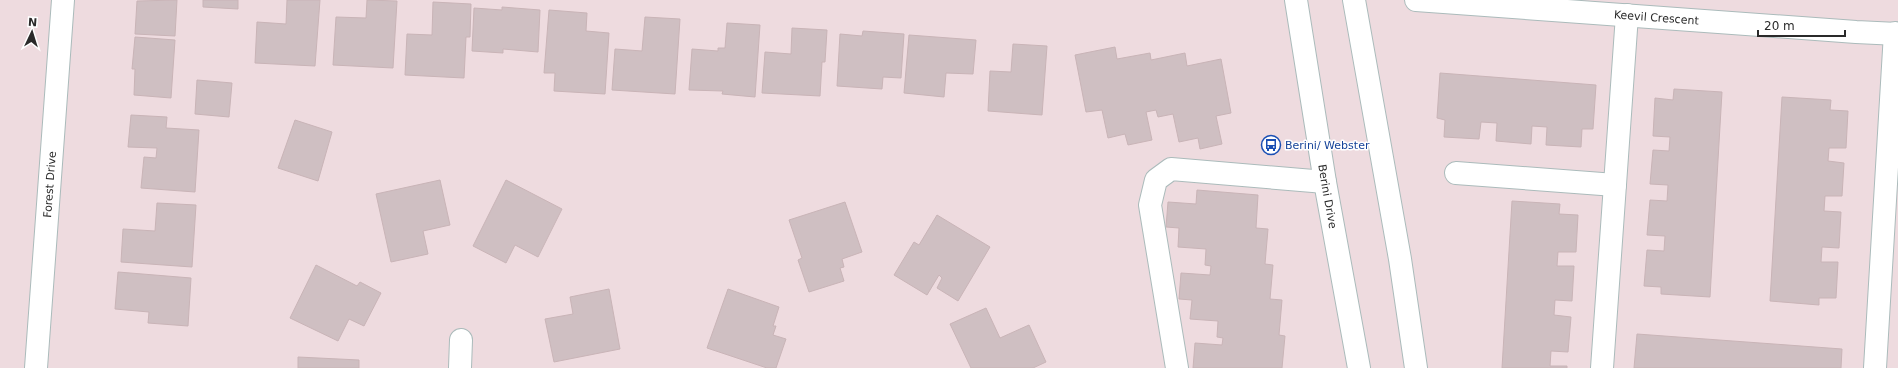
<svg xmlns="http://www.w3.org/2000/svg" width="1898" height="368" font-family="'DejaVu Sans',sans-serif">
  <rect width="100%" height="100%" fill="#eedbdf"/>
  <path fill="#cfbfc2" stroke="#c9b4b7" d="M177,0L175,36L135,34L137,1Z
    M203,0H238V9L203,7Z
    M287,0H320L315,66L255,63L257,22L286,24Z
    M367,0L397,1L393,68L333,65L336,17L366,18Z
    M433,2L471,4L470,37H466L464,78L405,75L407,34L432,35Z
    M502,7L540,10L538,52L503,49V53L472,51L474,8L502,10Z
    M549,10L587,13L586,31L609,33L605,94L554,91L555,73H544Z
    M645,17L680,19L675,94L612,90L615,49L642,51Z
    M727,23L760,25L755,97L722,94L723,91L689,90L692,49L718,51V48H725Z
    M792,28L827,30L825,62H822L820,96L762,93L765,52L791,54Z
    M863,31L904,34L901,78L883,77L882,89L837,86L840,34L862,36Z
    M909,35L976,40L973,74L946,73L944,97L904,93Z
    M135,37L175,40L171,98L134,95L135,69H132Z
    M1013,44L1047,46L1042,115L988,111L990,71L1011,72Z
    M1115,47L1117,59L1150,53L1151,60L1185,53L1187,66L1221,59L1231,113L1216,116L1222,144L1200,149L1198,138L1179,142L1173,114L1158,117L1156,110L1146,112L1152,140L1128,145L1125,134L1108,138L1102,110L1086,112L1075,55Z
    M1440,73L1596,85L1593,129H1582L1581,147L1546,145L1547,127L1532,126L1531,144L1496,141L1497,123L1481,122L1479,139L1444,137L1445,120L1437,118Z
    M197,80L232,83L229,117L195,114Z
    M1674,89L1722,92L1710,297L1661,294V287L1644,286L1647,250L1664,251L1665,236L1647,235L1650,200L1667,201L1668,185L1650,184L1653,150L1669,151L1670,137L1653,136L1655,98L1673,100Z
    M1782,97L1831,100L1830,110L1848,111L1846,148H1829L1828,161L1844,163L1842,196H1825L1824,211L1841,212L1839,248L1822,247L1821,262H1838L1836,298H1819V305L1770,301Z
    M131,115L167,117L166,128L199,130L195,192L141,188L144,157L156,158L157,148L128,147Z
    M295,120L332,132L318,181L278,168Z
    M440,180L450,225L423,231L428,254L391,262L376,194Z
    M506,180L562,209L538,257L515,245L506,263L473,246Z
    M1197,190L1258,195L1256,228L1268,229L1265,264L1273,265L1270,299L1282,300L1279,335L1285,336L1282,368H1193L1195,343L1222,345L1223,338L1217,337L1218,321L1190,319L1192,300L1179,299L1181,273L1210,275L1211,266L1205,265L1206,249L1178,247L1179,228L1166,227L1168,202L1196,204Z
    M1512,201L1560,204L1559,214L1578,215L1576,252H1558L1557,266H1574L1572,301L1555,300L1554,315L1571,317L1568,352L1551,351L1550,366H1567V368H1502Z
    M845,202L862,252L842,259L844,267L840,268L844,281L809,292L798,260L802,258L789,220Z
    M157,203L196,205L192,267L121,262L123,229L155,231Z
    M937,215L990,247L958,301L937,288L942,278L939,275L927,295L894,275L914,242L919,245Z
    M316,265L357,286L360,282L381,293L364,326L349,319L338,341L290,318Z
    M118,272L191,278L188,326L148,323L149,312L115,309Z
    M609,289L620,349L554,362L545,319L573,314L570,297Z
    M728,289L779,307L773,326H776L773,335L786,339L776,368H767L707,348Z
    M986,308L1000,338L1029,325L1046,362L1033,368H971L950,324Z
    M1637,334L1842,349L1841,368H1634Z
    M298,357L359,360V368H298Z"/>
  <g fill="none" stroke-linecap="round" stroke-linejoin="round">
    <defs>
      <g id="minor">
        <path id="s1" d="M1296,0L1325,182L1359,368"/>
        <path d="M1354,0L1400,259L1416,368"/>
        <path id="s2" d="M1416,0L1856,32L1898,34"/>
        <path d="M1456,173L1615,185"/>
        <path id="s3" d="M36,368L63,0"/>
        <path d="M460,368L461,340"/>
        <path d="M1177,368L1150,205L1156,180L1171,169L1325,182"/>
        <path d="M1602,368L1627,15"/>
        <path d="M1875,368L1895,33"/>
      </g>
    </defs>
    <use href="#minor" stroke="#abbbbb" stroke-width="24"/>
    <use href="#minor" stroke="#fff" stroke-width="22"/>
  </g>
  <defs>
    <symbol id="bus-ring" viewBox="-11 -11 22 22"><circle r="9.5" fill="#fff" stroke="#1a4fb4" stroke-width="1.5"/><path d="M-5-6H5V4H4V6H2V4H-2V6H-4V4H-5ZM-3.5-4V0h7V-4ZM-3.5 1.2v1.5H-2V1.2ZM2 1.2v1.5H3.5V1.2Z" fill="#1a4fb4"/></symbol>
  </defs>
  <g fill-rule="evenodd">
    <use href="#bus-ring" x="1260" y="134" width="22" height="22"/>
  </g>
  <g text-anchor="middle" stroke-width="3" stroke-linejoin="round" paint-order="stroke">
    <g font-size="11" fill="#2a2a2a" stroke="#fff">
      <text dy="4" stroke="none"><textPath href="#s2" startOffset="241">Keevil Crescent</textPath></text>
      <text dy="4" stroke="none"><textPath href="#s3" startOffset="184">Forest Drive</textPath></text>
      <text dy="4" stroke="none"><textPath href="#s1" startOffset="199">Berini Drive</textPath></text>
    </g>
    <g font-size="11" fill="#164399" stroke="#fff" text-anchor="start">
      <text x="1285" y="149">Berini/ Webster</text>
    </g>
  </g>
  <g transform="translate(32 32) rotate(4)" stroke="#ffffff" stroke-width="3" paint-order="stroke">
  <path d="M0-3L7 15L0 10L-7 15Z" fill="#2a2a2a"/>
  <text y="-6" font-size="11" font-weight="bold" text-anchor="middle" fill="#2a2a2a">N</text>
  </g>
  <path d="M1758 30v6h87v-6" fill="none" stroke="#2a2a2a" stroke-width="2"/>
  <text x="1764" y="30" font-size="12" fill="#2a2a2a" stroke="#ffffff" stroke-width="3" paint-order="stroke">20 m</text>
</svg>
